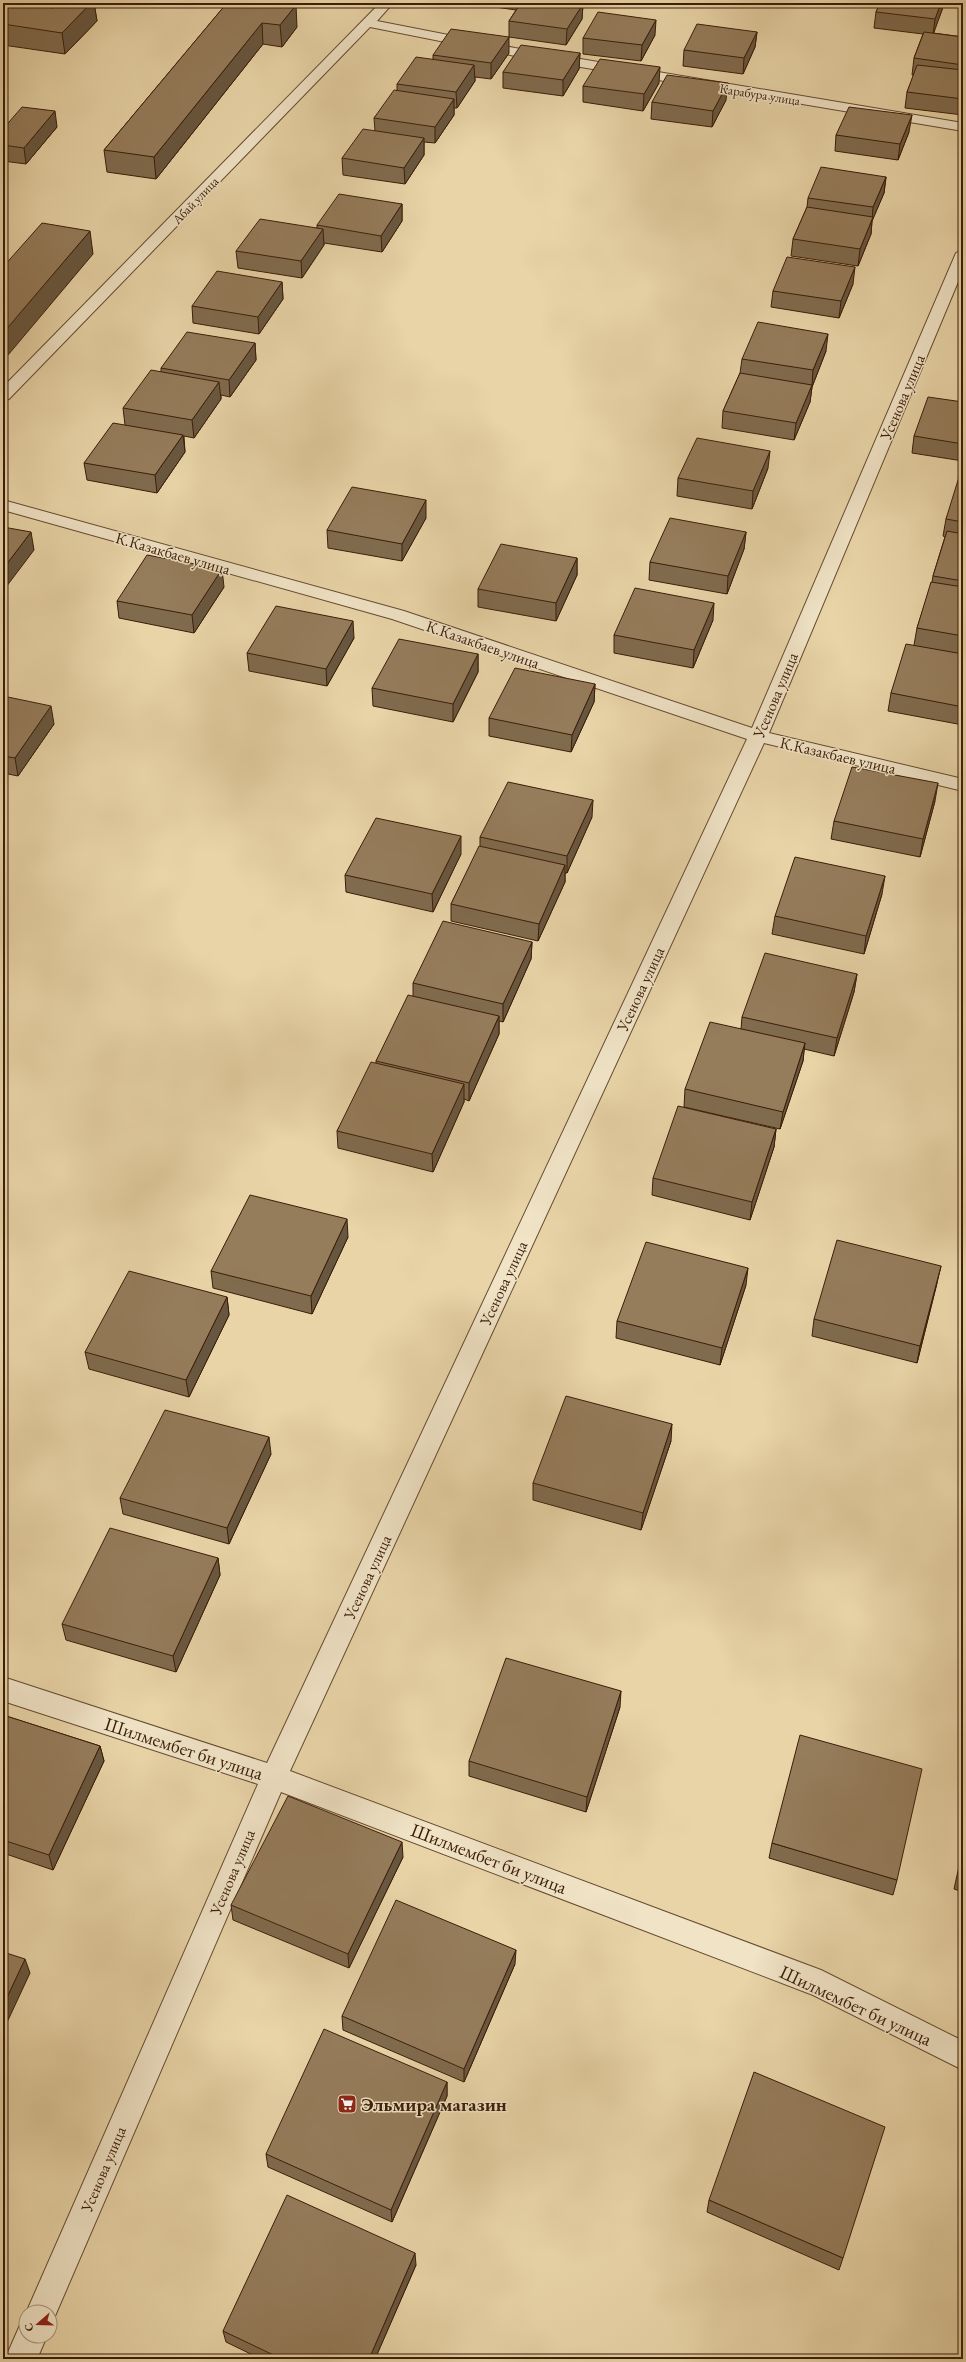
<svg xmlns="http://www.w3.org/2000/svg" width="966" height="2362" font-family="'EB Garamond',serif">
  <rect width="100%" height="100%" fill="#e8d4a7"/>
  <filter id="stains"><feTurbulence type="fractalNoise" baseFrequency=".005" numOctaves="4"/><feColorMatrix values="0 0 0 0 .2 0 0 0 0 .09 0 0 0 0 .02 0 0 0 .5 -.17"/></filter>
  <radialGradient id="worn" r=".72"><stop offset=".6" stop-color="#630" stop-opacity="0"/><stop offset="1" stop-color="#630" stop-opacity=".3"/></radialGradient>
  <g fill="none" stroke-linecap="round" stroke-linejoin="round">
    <defs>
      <path id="minor" d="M18,3H81L65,12L24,7Z
        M380,3H393L377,21L515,48L963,123V131L515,56L370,27L9,399L3,401V387Z
        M963,249V270L769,733L963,779V791L764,743L290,1771L821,1970L963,2041V2070L813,1995L281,1792L52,2323L50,2324V2312L26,2313L258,1784L3,1701V1677L267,1763L747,739L392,619L3,510V500L404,611L752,728L956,253Z
        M26,2323V2336H47L37,2359H5L20,2325Z"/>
    </defs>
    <use href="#minor" stroke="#664b30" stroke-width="2"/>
    <use href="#minor" fill="#f0e3c6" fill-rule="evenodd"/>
  </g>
  <path fill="#806b4e" stroke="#3b1d08" d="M3,3L53,8L57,3H94L97,21L65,54L3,45Z
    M227,3L297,27L282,47L263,44L156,179L107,172L104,150Z
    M474,3H578L583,4L582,19L566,45L509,37V21L516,10L474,4Z
    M880,3H963V8L943,6L942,10L933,33L963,37V115L905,108L907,92L914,75H912L914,58L923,34L874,28L876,12Z
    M757,32L755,47L743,74L683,66L684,50Z
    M655,35L641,61L583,54V38Z
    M509,53L491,79L475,77V81L457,108H454V115L435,143L424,142V155L405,184L343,175L342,158L375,131L374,118L397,90V84L433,59V55Z
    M580,53L579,69L563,96L503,88V72Z
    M659,83L643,111L583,102V86Z
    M726,100L712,127L651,119L652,102Z
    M57,127L26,164L3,161V129Z
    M909,132L898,160L835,151L836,135Z
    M886,177L884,193L872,221L871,234L858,266L791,256L793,239L807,207L808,198Z
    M402,204V221L382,252L324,243V245L302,278L238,268L236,251L317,228V225Z
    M282,282L283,299L259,334L193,323L192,306Z
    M853,284L839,318L771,307L773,291Z
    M255,343L256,360L230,397L221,395V399L194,438L184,436L185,452L157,493L87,480L84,463L125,425L123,408L161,372V368Z
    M826,351L812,387L810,402L794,440L722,428L723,411L740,373L742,359Z
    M963,402V461L912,453L914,436Z
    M768,468L752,509L677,496L678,478Z
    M963,478V725L888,711L891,693L914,645L917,628L932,582L933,576L945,537L943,536L946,519Z
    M426,518L402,561L328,548L327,530Z
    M746,532L744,549L727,594L649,580L650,562Z
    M577,558V575L556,621L478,607V589Z
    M224,587L194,633L119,618L117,601Z
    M713,620L693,668L614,653V635Z
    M354,638L327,686L249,671L247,653Z
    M478,654V672L453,722L373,706L372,688Z
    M595,684L594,702L571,752L489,736V718Z
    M3,696L54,724L18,776L3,773Z
    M935,801L920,857L831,839L834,821Z
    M592,817L567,873H565V882L538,941L451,921V904L480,846V837Z
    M461,854L433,912L346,892L345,875Z
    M882,894L864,954L772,934L775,916Z
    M532,942L531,959L503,1022L499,1021V1034L469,1101L464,1099V1102L433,1172L338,1148L337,1131L376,1063V1061L413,996V983Z
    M857,974L854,992L834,1056L804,1049L803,1061L780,1129L684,1107L685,1089L741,1029L742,1017Z
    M776,1129L774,1147L750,1220L652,1195L653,1178Z
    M348,1237L312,1314L213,1288L211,1271Z
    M937,1283L917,1363L812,1336L814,1319Z
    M746,1285L720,1365L616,1338L617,1321Z
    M227,1297L229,1315L189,1397L89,1369L85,1352Z
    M671,1441L641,1530L533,1500V1483Z
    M271,1454L229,1544L123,1514L120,1498Z
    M218,1558L220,1575L176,1672L66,1640L62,1624Z
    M620,1707L586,1812L469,1776V1761Z
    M3,1715L100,1746L104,1761L53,1870L3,1853Z
    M772,1843L897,1880L893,1895L769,1858Z
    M963,1848V1892L954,1889Z
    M403,1857L349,1968L233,1920L231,1905Z
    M515,1964L464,2082L343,2030L342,2016Z
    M447,2082V2096L392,2222L268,2167L266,2154Z
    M709,2200L843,2258L839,2270L707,2212Z
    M416,2265L375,2359H261L226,2342L223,2331Z"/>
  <path fill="#685740" stroke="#3b1d08" d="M91,3H94L97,21L65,54L62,33Z
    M941,3H943L942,10L933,35L935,19Z
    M583,4L582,19L566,45L567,29Z
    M296,5L297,27L282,47L280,25Z
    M656,20L655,35L641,61L642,45Z
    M262,23L263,44L156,179L154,157Z
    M757,32L755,47L743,74L744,58Z
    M509,37V53L491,79V63Z
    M580,53L579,69L563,96V80Z
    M474,65L475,81L457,108L456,92Z
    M660,67L659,83L643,111L644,94Z
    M728,83L726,100L712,127L713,111Z
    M454,99V115L435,143V127Z
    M55,111L57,127L26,164L24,148Z
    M912,115L909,132L898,160L900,144Z
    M424,138V155L405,184L404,168Z
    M886,177L884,193L872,221L871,234L858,266L860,249L872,220L873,207Z
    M402,204V221L382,252L381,236Z
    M323,229L324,245L302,278L301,261Z
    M90,231L93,254L3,361V333Z
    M855,267L853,284L839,318L841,301Z
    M282,282L283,299L259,334L258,317Z
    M828,334L826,351L812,387L810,402L794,440L796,423L812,385L813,370Z
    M255,343L256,360L230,397L229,380Z
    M219,382L221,399L194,438L192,420Z
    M183,435L185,452L157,493L155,475Z
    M770,451L768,468L752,509L753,491Z
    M426,500V518L402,561V544Z
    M31,532L34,550L3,591V569Z
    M746,532L744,549L727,594L728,576Z
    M577,558V575L556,621V603Z
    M222,569L224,587L194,633L192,615Z
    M714,603L713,620L693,668L694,650Z
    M353,621L354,638L327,686L326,669Z
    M478,654V672L453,722V704Z
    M595,684L594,702L571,752L572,735Z
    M51,706L54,724L18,776L15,758Z
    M938,783L935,801L920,857L923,839Z
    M593,800L592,817L567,873V856Z
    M461,836V854L433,912L432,894Z
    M565,865V882L538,941L539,924Z
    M885,876L882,894L864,954L866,936Z
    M532,942L531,959L503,1022V1004Z
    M857,974L854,992L834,1056L837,1038Z
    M499,1016V1034L469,1101V1083Z
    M805,1043L803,1061L780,1129L783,1112Z
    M464,1084V1102L433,1172L432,1154Z
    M776,1129L774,1147L750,1220L752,1202Z
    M347,1219L348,1237L312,1314L311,1296Z
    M941,1266L937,1283L917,1363L920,1346Z
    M748,1268L746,1285L720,1365L722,1348Z
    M227,1297L229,1315L189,1397L186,1380Z
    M672,1424L671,1441L641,1530L643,1513Z
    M269,1437L271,1454L229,1544L227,1528Z
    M218,1558L220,1575L176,1672L173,1656Z
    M621,1691L620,1707L586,1812L587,1797Z
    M100,1746L104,1761L53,1870L49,1855Z
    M402,1842L403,1857L349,1968L348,1954Z
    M516,1950L515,1964L464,2082V2069Z
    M25,1959L30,1973L3,2031V2006Z
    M447,2082V2096L392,2222L391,2210Z
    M415,2253L416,2265L375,2359H369Z"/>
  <path fill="#957c5b" stroke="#3b1d08" d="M3,3H20L53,8L57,3H91L62,33L3,24Z
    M227,3H278L296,5L280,25L262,23L154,157L104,150Z
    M521,3H578L583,4L567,29L509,21Z
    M880,3H941L935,19L876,12Z
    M598,12L656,20L642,45L583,38Z
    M697,24L757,32L744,58L684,50Z
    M451,29L509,37L491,63L433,55Z
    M924,32L963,37V65L914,58Z
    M521,45L580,53L563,80L503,72Z
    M416,57L474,65L456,92L397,84Z
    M600,59L660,67L644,94L583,86Z
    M917,65L963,70V99L907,92Z
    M667,75L728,83L713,111L652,102Z
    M394,90L454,99L435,127L374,118Z
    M22,107L55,111L24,148L3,145V129Z
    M849,107L912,115L900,144L836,135Z
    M363,129L424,138L404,168L342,158Z
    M821,167L886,177L873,207L808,198Z
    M339,194L402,204L381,236L317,225Z
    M807,207L873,217L860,249L793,239Z
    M260,219L323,229L301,261L236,251Z
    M42,223L90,231L3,333V267Z
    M787,257L855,267L841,301L773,291Z
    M217,271L282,282L258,317L192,306Z
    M758,322L828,334L813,370L742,359Z
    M187,332L255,343L229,380L161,368Z
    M151,370L219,382L192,420L123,408Z
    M740,373L812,385L796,423L723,411Z
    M928,397L963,402V444L914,436Z
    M113,423L183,435L155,475L84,463Z
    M697,438L770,451L753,491L678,478Z
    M959,477L963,478V522L946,519Z
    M352,487L426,500L402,544L327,530Z
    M670,518L746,532L728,576L650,562Z
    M3,527L31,532L3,569Z
    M947,531L963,534V581L933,576Z
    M501,544L577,558L556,603L478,589Z
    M147,555L222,569L192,615L117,601Z
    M931,582L963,587V636L917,628Z
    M635,588L714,603L694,650L614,635Z
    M276,606L353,621L326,669L247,653Z
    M399,639L478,654L453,704L372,688Z
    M906,644L963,654V707L891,693Z
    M515,668L595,684L572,735L489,718Z
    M3,696L51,706L15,758L3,756Z
    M852,767L938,783L923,839L834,821Z
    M508,782L593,800L567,856L480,837Z
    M376,818L461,836L432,894L345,875Z
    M479,846L565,865L539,924L451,904Z
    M795,857L885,876L866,936L775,916Z
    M443,921L532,942L503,1004L413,983Z
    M765,953L857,974L837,1038L742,1017Z
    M408,995L499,1016L469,1083L376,1061Z
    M710,1022L805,1043L783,1112L685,1089Z
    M371,1062L464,1084L432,1154L337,1131Z
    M678,1106L776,1129L752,1202L653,1178Z
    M250,1195L347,1219L311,1296L211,1271Z
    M837,1240L941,1266L920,1346L814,1319Z
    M646,1242L748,1268L722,1348L617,1321Z
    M129,1271L227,1297L186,1380L85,1352Z
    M566,1396L672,1424L643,1513L533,1483Z
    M165,1410L269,1437L227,1528L120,1498Z
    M110,1528L218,1558L173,1656L62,1624Z
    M506,1658L621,1691L587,1797L469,1761Z
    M3,1715L100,1746L49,1855L3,1840Z
    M800,1735L922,1769L897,1880L772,1843Z
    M288,1796L402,1842L348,1954L231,1905Z
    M963,1857V1876L959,1875Z
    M396,1900L516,1950L464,2069L342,2016Z
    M3,1952L25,1959L3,2006Z
    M324,2029L447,2082L391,2210L266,2154Z
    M754,2072L885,2127L843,2258L709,2200Z
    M287,2195L415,2253L369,2359H282L223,2331Z"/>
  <defs>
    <symbol id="supermarket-square" viewBox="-11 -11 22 22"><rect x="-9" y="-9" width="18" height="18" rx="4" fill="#8f2418" stroke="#f0e3c6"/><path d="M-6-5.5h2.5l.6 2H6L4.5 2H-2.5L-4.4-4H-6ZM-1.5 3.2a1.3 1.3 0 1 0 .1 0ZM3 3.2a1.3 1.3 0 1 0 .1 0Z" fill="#fff"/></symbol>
  </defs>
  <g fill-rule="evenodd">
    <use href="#supermarket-square" x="336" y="2093" width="22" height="22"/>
  </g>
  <g text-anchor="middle" stroke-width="3" stroke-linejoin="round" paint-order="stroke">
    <g font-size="13" fill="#3b1d08" stroke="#f0e3c6">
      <text transform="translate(760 94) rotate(9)" y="5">Карабура улица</text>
      <text transform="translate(195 200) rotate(-46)" y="5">Абай улица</text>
    </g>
    <g font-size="16" fill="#3b1d08" stroke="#f0e3c6">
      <text transform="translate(902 397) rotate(-67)" y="6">Усенова улица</text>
      <text transform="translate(173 553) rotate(16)" y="6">К.Казакбаев улица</text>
      <text transform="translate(483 644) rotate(19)" y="6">К.Казакбаев улица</text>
      <text transform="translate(775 695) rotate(-67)" y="6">Усенова улица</text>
      <text transform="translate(838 755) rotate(13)" y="6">К.Казакбаев улица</text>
      <text transform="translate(640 989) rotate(-65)" y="6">Усенова улица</text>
      <text transform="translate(503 1283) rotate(-65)" y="6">Усенова улица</text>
      <text transform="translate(367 1577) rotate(-65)" y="6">Усенова улица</text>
      <text transform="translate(232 1872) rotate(-67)" y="6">Усенова улица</text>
      <text transform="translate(103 2169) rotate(-67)" y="6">Усенова улица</text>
    </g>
    <g font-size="19" fill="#3b1d08" stroke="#f0e3c6">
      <text transform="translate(184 1748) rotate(18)" y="7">Шилмембет би улица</text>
      <text transform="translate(489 1858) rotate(21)" y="7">Шилмембет би улица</text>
      <text transform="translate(856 2005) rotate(25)" y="7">Шилмембет би улица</text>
    </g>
    <g font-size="19" font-weight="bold" fill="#3b1d08" stroke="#f0e3c6" text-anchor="start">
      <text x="361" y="2111">Эльмира магазин</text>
    </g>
  </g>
  <rect width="966" height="2362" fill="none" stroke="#e8d4a7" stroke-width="16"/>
  <rect x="4" y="4" width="958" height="2354" fill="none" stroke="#3b1d08" stroke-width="2"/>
  <rect x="8" y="8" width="950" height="2346" fill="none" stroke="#3b1d08"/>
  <g transform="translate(38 2324) rotate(250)"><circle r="19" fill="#f0e3c6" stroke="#a8947a"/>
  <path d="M0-3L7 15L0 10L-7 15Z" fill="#8f2418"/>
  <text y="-6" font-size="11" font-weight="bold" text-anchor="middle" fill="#3b1d08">С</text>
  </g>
  <rect width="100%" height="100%" filter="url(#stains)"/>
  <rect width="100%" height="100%" fill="url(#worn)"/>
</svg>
